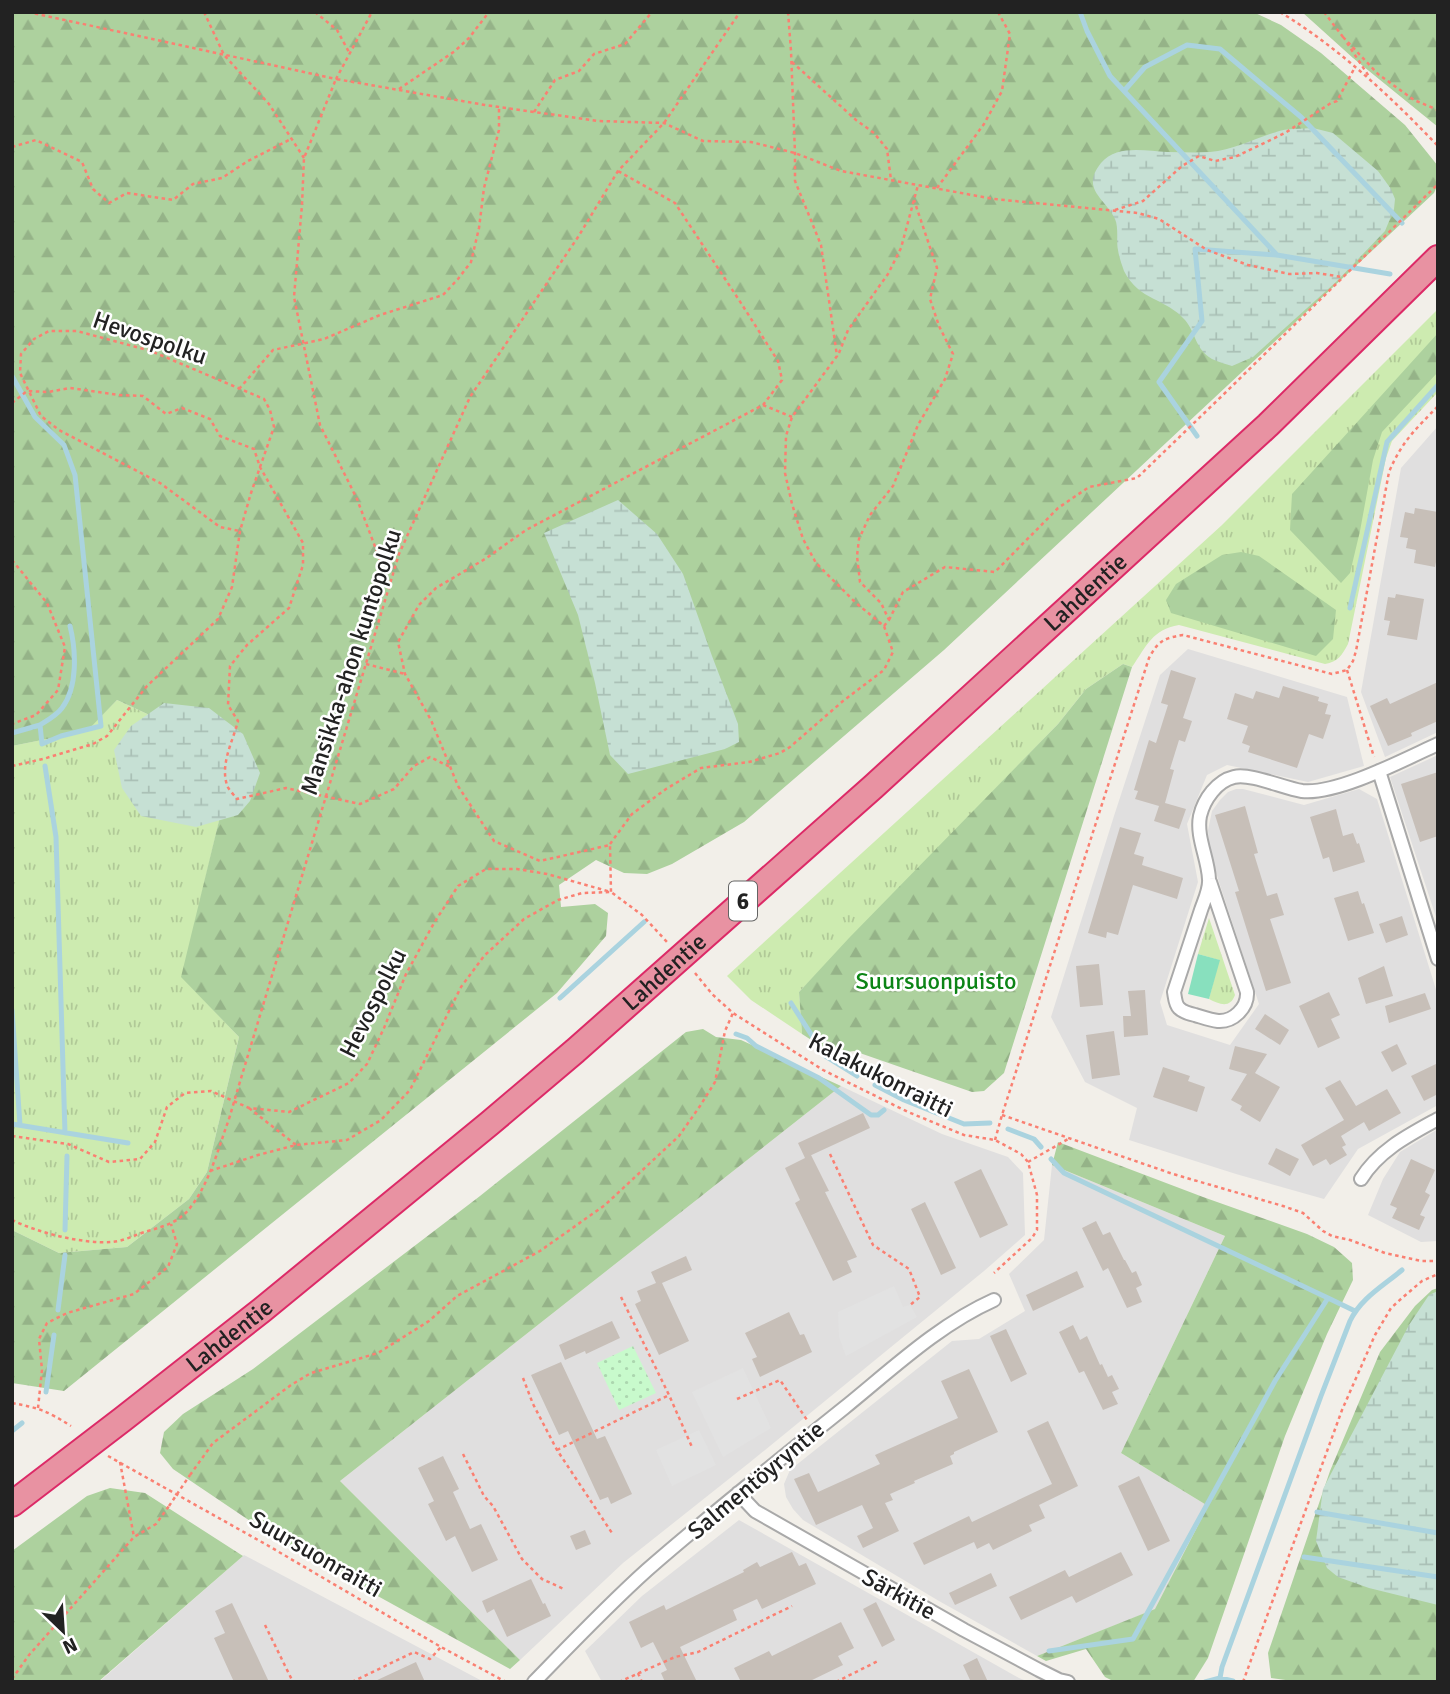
<svg xmlns="http://www.w3.org/2000/svg" width="1450" height="1694" font-family="Signika,sans-serif">
  <defs>
    <pattern id="grass-tufts" width="24" height="20" patternUnits="userSpaceOnUse" patternTransform="scale(1.75)"><rect width="24" height="20" fill="#cdebb0"/><path d="M3 7l-1-3M5 7V3M7 7l1-3M15 17l-1-3M17 17v-4M19 17l1-3" fill="none" stroke="#b0c997"/></pattern>
    <pattern id="forest-firs" width="22" height="20" patternUnits="userSpaceOnUse" patternTransform="scale(1.75)"><rect width="22" height="20" fill="#add19e"/><path d="M5 1l3.5 6h-7zM16 11l3.5 6h-7z" fill="#95b388"/></pattern>
    <pattern id="wetland-marsh" width="20" height="14" patternUnits="userSpaceOnUse" patternTransform="scale(1.75)"><rect width="20" height="14" fill="#c6e0d4"/><path d="M1 5h8M5 5V1M11 12h8M15 12V8" fill="none" stroke="#aac0b6"/></pattern>
    <pattern id="park-dots" width="8" height="8" patternUnits="userSpaceOnUse" patternTransform="scale(1.75)"><rect width="8" height="8" fill="#c8facc"/><path d="M2 2h.1M6 6h.1" fill="none" stroke="#acd6af" stroke-width="1.8" stroke-linecap="round"/></pattern>
  </defs>
  <rect width="100%" height="100%" fill="#f2efe9"/>
  <path fill="#e0dfdf" d="M1438,426V732L1385,757L1361,692L1401,468Z
    M1188,649L1347,697L1364,766L1308,782L1227,765L1207,775L1187,824L1198,882L1160,1002L1167,1025L1230,1045L1259,1004L1218,879L1209,846L1208,830L1212,811L1220,800L1228,792L1236,789H1243L1304,805L1359,789L1377,799L1438,996V1105L1358,1149L1324,1199L1236,1174L1129,1140L1137,1108L1085,1082L1051,1017L1114,816L1160,675Z
    M1438,755V923L1390,777Z
    M841,1086L942,1134L1008,1157L1023,1173L1025,1235L984,1271L749,1463L623,1563L520,1660L340,1481Z
    M1438,1129V1241L1421,1242L1368,1215L1383,1179L1400,1152Z
    M1052,1165L1225,1236L1121,1453L1208,1506L1156,1609L1037,1656L939,1601L803,1520L793,1509L786,1497L784,1484L790,1470L952,1341L979,1339L1025,1311L1009,1274L1044,1240Z
    M739,1520L1019,1678L1029,1682H602L585,1651L642,1596Z
    M244,1555L484,1682H99Z"/>
  <path fill="url(#grass-tufts)" d="M1438,309V392L1392,441L1386,458L1348,644C1342,655 1338,662 1325,664L1179,625C1152,630 1147,645 1132,667L1123,664L1086,689L1058,724L799,992L802,1034L751,1000L727,976L1222,525Z
    M117,700L210,743L225,796L182,977L239,1037L207,1172L189,1199L127,1247L59,1253L12,1230V746L86,731Z
    M1209,918L1235,995C1230,1009 1219,1004 1209,999L1219,960L1198,954Z"/>
  <path fill="url(#forest-firs)" d="M12,12H1253L1281,25L1321,53L1405,125L1438,166V184L1434,193L944,650L744,822L672,864L647,874L624,873L596,860L559,885L561,907L595,904L608,913L606,936L557,993L64,1391L12,1383V1230L59,1253L127,1247L189,1199L207,1172L239,1037L181,977L225,796L210,743L117,700L87,731L12,746Z
    M1302,12H1438V127L1353,58Z
    M1438,333V372L1382,432L1373,460L1360,531L1350,573L1341,583L1290,530L1292,494Z
    M1241,552L1259,556L1336,610L1333,639L1316,656L1171,613L1166,600L1176,584L1222,555Z
    M1123,664L1132,667L1004,1073L984,1091L972,1092L854,1051L833,1054L802,1034L799,992L849,938L1058,724L1086,689Z
    M703,1029L716,1037L741,1040L841,1086L340,1481L520,1660L510,1669L287,1546L173,1469L160,1453L164,1432L183,1414L253,1369L480,1196L686,1032Z
    M1058,1142L1203,1197L1307,1234L1334,1247L1352,1263L1353,1280L1327,1334L1285,1436L1208,1658L1193,1682H1115L1105,1677L1086,1649L1046,1661L1037,1656L1155,1609L1208,1506L1121,1453L1225,1236L1052,1165Z
    M1438,1288V1682H1300L1271,1678L1268,1653L1330,1471L1380,1352L1415,1306L1432,1290Z
    M110,1488L145,1493L243,1556L98,1682H12V1551L87,1496Z"/>
  <path fill="url(#wetland-marsh)" d="M1313,128L1333,133L1378,171L1391,189L1395,199L1394,209L1385,231L1337,281L1253,357L1232,366C1226,364 1218,362 1212,359C1195,349 1196,333 1185,320C1166,298 1139,301 1124,271C1122,265 1119,257 1118,250C1116,241 1119,228 1115,219C1105,198 1080,189 1101,163C1117,144 1146,151 1167,152C1181,152 1196,153 1210,152C1233,150 1254,139 1276,132C1287,128 1301,129 1313,128Z
    M618,500L657,534L683,574L712,656L738,724L739,742L725,749L628,774L610,755L595,683L578,615L544,533Z
    M164,703L209,708L243,734L260,773L250,801L238,815L196,827L141,816L122,788L114,750L131,726Z
    M1438,1291V1605L1369,1588L1338,1577L1327,1568L1316,1541L1323,1489L1409,1325L1429,1295Z"/>
  <path fill="url(#park-dots)" d="M633,1346L656,1393L619,1410L597,1363Z"/>
  <path fill="#88e0be" d="M1198,954L1220,960L1209,999L1188,994Z"/>
  <path fill="#e2e2e2" d="M894,1286L903,1307L910,1305L917,1317L846,1356L839,1337L838,1312Z
    M743,1368L771,1428L723,1457L692,1392Z
    M699,1430L716,1465L672,1486L656,1450Z"/>
  <g fill="none" stroke-linecap="round" stroke-linejoin="round">
    <path stroke="#aad3df" stroke-width="5" d="M1080,12L1087,31L1110,76L1277,255
      M1124,91L1145,67L1187,45L1220,49L1301,117L1402,223
      M12,376L35,417L64,445L75,475L101,726L61,736L42,744L40,725C48,720 57,715 62,708C78,687 76,650 70,626
      M1197,436L1159,382L1202,321L1195,249L1277,255L1390,274
      M1350,608L1387,442L1438,385
      M12,733L40,725
      M45,766L56,837L65,1133
      M560,998L644,922
      M791,1003L825,1056L857,1076
      M12,1010L20,1125
      M736,1034L747,1038L756,1046L819,1078L871,1115H878L884,1110
      M875,1085L904,1100L964,1124L990,1123
      M12,1124L128,1143
      M1008,1129L1034,1139L1041,1147
      M1051,1159L1064,1173L1328,1298
      M65,1230L67,1156
      M58,1310L65,1255
      M46,1392L54,1335
      M12,1431L22,1423
      M1317,1512L1438,1533
      M1304,1557L1438,1577
      M1049,1651L1133,1639L1275,1381L1328,1298L1355,1311
      M1220,1678L1222,1667L1321,1396L1350,1321C1361,1298 1383,1286 1402,1270
      M1205,1682L1220,1678L1233,1681"/>
  </g>
  <path fill="#c7bfb8" d="M1415,508L1438,512V552L1435,567L1414,563L1416,550L1406,548L1408,538L1400,537L1405,512L1414,514Z
    M1396,594L1424,599L1417,640L1387,635L1390,621L1384,620L1388,597L1395,598Z
    M1171,670L1196,678L1183,718L1192,721L1185,742L1179,740L1170,769L1174,770L1165,803L1186,809L1179,829L1154,821L1159,806L1135,799L1138,791L1134,790L1149,740L1156,743L1168,705L1161,703Z
    M1438,682V721L1411,733L1412,736L1388,746L1370,706L1387,698L1390,704Z
    M1283,686L1319,697L1318,701L1328,704L1325,714L1331,715L1323,739L1309,734L1297,768L1248,752L1250,746L1242,743L1248,726L1227,719L1235,693L1253,699L1256,691L1279,698Z
    M1438,772V836L1420,842L1401,784Z
    M1245,806L1258,853L1254,854L1267,896L1277,893L1284,915L1270,919L1291,983L1266,991L1235,892L1239,891L1215,815Z
    M1336,809L1343,836L1353,833L1357,844L1359,843L1365,862L1333,872L1329,857L1323,859L1310,817Z
    M1120,827L1141,833L1134,854L1144,857L1142,865L1183,878L1177,899L1133,885L1118,935L1107,932L1106,938L1088,933Z
    M1358,891L1362,904L1364,903L1374,933L1348,941L1334,898Z
    M1402,916L1408,935L1386,943L1379,924Z
    M1099,964L1103,1005L1080,1007L1076,966Z
    M1384,966L1393,996L1366,1004L1358,978Z
    M1145,990L1148,1035L1124,1037L1123,1016H1131L1128,991Z
    M1329,992L1340,1015L1331,1019L1340,1038L1318,1048L1299,1006Z
    M1425,993L1431,1009L1389,1023L1385,1006Z
    M1265,1014L1289,1030L1280,1045L1255,1029Z
    M1114,1031L1120,1075L1092,1079L1086,1035Z
    M1397,1044L1407,1064L1392,1072L1381,1052Z
    M1235,1046L1267,1054L1255,1073L1280,1087L1260,1122L1240,1110L1242,1106L1231,1100L1247,1074L1229,1069Z
    M1438,1063V1094L1424,1101L1411,1076Z
    M1163,1067L1190,1076L1188,1081L1205,1087L1197,1112L1153,1097Z
    M1340,1080L1356,1106L1387,1089L1401,1113L1369,1131L1364,1122L1341,1136L1346,1145L1342,1147L1347,1155L1330,1165L1326,1159L1313,1166L1301,1145L1344,1120L1325,1088Z
    M863,1113L870,1128L805,1158L798,1143Z
    M1276,1148L1299,1159L1290,1176L1268,1164Z
    M811,1155L829,1191L825,1192L857,1257L847,1261L852,1272L833,1281L795,1203L800,1200L785,1168Z
    M1411,1159L1435,1170L1425,1192L1430,1195L1420,1215L1425,1217L1419,1230L1392,1218L1397,1208L1390,1205Z
    M981,1169L1008,1225L980,1238L954,1182Z
    M925,1202L956,1268L941,1275L911,1209Z
    M1096,1221L1103,1235L1110,1232L1124,1260H1125L1132,1273L1136,1271L1142,1285L1136,1288L1142,1302L1127,1308L1108,1268L1103,1271L1082,1228Z
    M686,1256L692,1270L662,1283L689,1341L659,1355L635,1304L641,1301L637,1291L656,1283L651,1272Z
    M1077,1271L1084,1287L1033,1311L1026,1295Z
    M789,1312L800,1335L804,1334L812,1352L760,1377L752,1359L757,1357L745,1333Z
    M612,1321L620,1338L586,1354L585,1351L565,1360L559,1345Z
    M1073,1325L1080,1340L1087,1336L1100,1365L1102,1364L1108,1377L1112,1375L1119,1389L1112,1392L1118,1404L1103,1410L1084,1371L1079,1373L1059,1332Z
    M1006,1329L1027,1374L1011,1382L990,1336Z
    M561,1362L597,1439L605,1436L632,1494L611,1504L608,1497L600,1500L568,1431L559,1435L531,1375Z
    M969,1369L998,1432L954,1452V1454L950,1456L953,1464L914,1481L915,1483L890,1494L893,1500L885,1503L899,1531L863,1548L857,1536L873,1528L862,1505L816,1525L794,1479L809,1473L818,1492L880,1464L875,1455L958,1418L941,1381Z
    M1048,1421L1078,1486L1039,1505L1045,1518L1029,1525L1032,1531L993,1550L989,1543L977,1549L974,1542L924,1565L913,1543L969,1516L972,1522L1052,1484L1027,1431Z
    M443,1456L459,1489L453,1492L470,1529L481,1524L498,1560L472,1572L455,1536L446,1541L428,1504L434,1501L418,1468Z
    M1139,1476L1170,1541L1148,1551L1118,1486Z
    M585,1530L591,1544L576,1550L570,1536Z
    M792,1552L799,1566L806,1563L816,1584L762,1609L757,1599L733,1610L737,1620L680,1647L697,1682H665L661,1673L667,1670L653,1642L641,1648L629,1622L664,1605L666,1610L744,1572L743,1570L757,1562L760,1567Z
    M1121,1552L1133,1575L1076,1603L1072,1596L1021,1620L1009,1597L1065,1570L1069,1577Z
    M991,1573L997,1586L955,1605L949,1593Z
    M531,1579L543,1604L545,1603L551,1616L507,1637L494,1609L487,1613L482,1601Z
    M876,1602L895,1640L882,1647L863,1609Z
    M232,1603L257,1656L269,1682H234L214,1638L225,1633L215,1611Z
    M841,1622L854,1648L838,1656L843,1665L808,1682H741L734,1668L769,1651L772,1656Z
    M977,1658L988,1682H971L963,1665Z
    M416,1662L425,1682H373Z"/>
  <g fill="none" stroke-linecap="round" stroke-linejoin="round">
    <defs>
      <path id="street" d="M1379,771L1438,959
        M1210,882L1247,992C1248,1008 1233,1022 1218,1021C1210,1020 1202,1017 1195,1015C1190,1014 1183,1012 1179,1008C1175,1004 1175,997 1174,992C1183,964 1192,937 1201,910C1204,901 1210,889 1209,879C1208,858 1196,837 1200,816C1204,799 1217,781 1234,777C1251,773 1283,788 1302,791C1337,795 1405,759 1438,744
        M1361,1179C1379,1150 1409,1135 1438,1119
        M738,1493L755,1511L964,1630L1039,1670L1059,1680L1068,1682
        M534,1682C571,1644 608,1605 647,1570C711,1514 778,1461 844,1408C891,1370 938,1325 994,1300"/>
      <g id="highway">
        <path id="s1" d="M12,1504L123,1419L262,1310L490,1123L575,1051L873,787L1268,425L1438,258"/>
      </g>
    </defs>
    <use href="#street" stroke="#a9a9a9" stroke-width="16"/>
    <use href="#highway" stroke="#dc2a67" stroke-width="28"/>
    <path stroke="#fa8072" stroke-width="2.5" stroke-dasharray="3.5 3.5" stroke-linecap="butt" d="M28,12L336,79L372,12
      M204,12L224,55L269,104L304,158
      M315,12L337,30L350,54
      M1280,12C1339,48 1390,96 1438,146
      M1324,12L1343,37
      M1343,37L1378,74L1414,100L1438,110
      M1347,43L1370,78
      M792,62L856,120L874,133L887,149L891,180
      M399,89L455,51L469,38L489,12
      M534,112L555,80L579,71L594,54L625,44L652,12
      M12,147L36,140L82,162L93,189L109,203L127,193L173,200L193,184L222,178L248,161L291,139
      M937,188L984,124L1002,91L1010,34L998,12
      M1115,210L1143,201L1182,166L1199,156L1215,161L1235,157L1285,133L1331,103L1337,101L1355,67
      M839,353L848,330L888,274L901,248L918,185
      M239,389L273,350L324,339L380,315L443,295L458,279L471,262L479,228L484,188L499,130V108
      M12,403L27,391L48,392L70,388L119,395L143,396L166,414L182,408L210,419L220,436L254,449L260,467L303,543V565L289,608L247,645L230,666L228,705L238,721C233,741 220,764 227,785C228,789 234,795 237,799L286,788L360,804L394,789L414,766L430,757L450,767
      M763,405L792,417
      M12,560L47,603L65,647L58,690L36,715L12,724
      M390,586L357,499L320,425L294,297L302,205L304,158L336,79L485,105L598,121L664,123L703,141L751,142L795,153L841,171L994,199L1138,213L1159,219L1207,250L1248,265L1289,274L1317,273L1342,277
      M889,620L903,592L945,567L995,572L1058,508L1089,487L1137,478L1225,393L1438,184
      M884,626L889,620L881,603L860,582L857,556L859,539L870,515L893,486L918,425L945,379L953,354L939,326L930,299L937,268L914,200
      M366,664L405,674
      M1347,670L1374,757
      M12,766L43,759L93,744L107,736L147,686L218,619L232,587L240,531L251,493L274,427L270,410L264,399L151,351L77,331H49L34,339L21,354L20,373L41,416L59,430L160,483L220,527L240,531
      M610,844L632,814L666,789L701,768L749,762L780,753L790,747L843,701L884,670L893,652L884,626L856,603L816,563L803,539L792,504L785,473L786,436L792,417L837,356L821,245L795,181V153L791,51L788,12
      M695,973L712,994L733,1013L823,1070L908,1112L964,1135L995,1140L1021,1154L1028,1162L1037,1195V1230L1032,1238L994,1273
      M239,1085L399,554L470,397L578,237L618,171L664,123L740,12
      M249,1108L296,1145
      M1002,1115L1173,1174L1283,1206L1303,1213L1323,1231L1332,1236L1350,1240L1385,1253L1421,1261H1438
      M12,1136L68,1144L109,1162L140,1159L155,1142L167,1107L185,1093L211,1091L249,1108L289,1112L349,1083L367,1064L384,1028L406,974L434,923L458,886L486,869H517L547,874L611,892L610,845L540,861L494,841L458,786L431,720L405,674L398,642L419,605L436,588L485,559L526,530L763,405L782,380L778,361L739,300L675,203L618,171
      M995,1140L1002,1115L1149,658C1158,641 1164,638 1183,635L1332,674L1347,670L1353,661L1356,651L1389,472C1402,441 1416,429 1438,406
      M830,1154L873,1245L909,1269L920,1297L910,1305
      M1028,1162L1068,1139
      M210,1171L258,1155L296,1145L347,1140L381,1120L410,1090L461,987L484,956L524,919L558,900L582,893L611,892L642,915L667,942
      M12,1220C39,1233 82,1244 112,1242C124,1241 137,1234 148,1231C165,1226 179,1222 190,1208C210,1182 218,1149 229,1119
      M621,1297L669,1395L692,1447
      M523,1378L533,1404L557,1450L612,1533
      M737,1399L780,1380L807,1420
      M12,1403C40,1408 47,1411 71,1426
      M38,1408L42,1370L39,1339L47,1323L67,1313L134,1294L168,1267L177,1244L171,1224
      M557,1450L669,1395
      M463,1454L484,1496L493,1506L522,1559L542,1579L564,1589
      M108,1456L267,1545L441,1647L506,1682
      M120,1462L134,1537
      M190,1475L213,1443L291,1385L311,1373L378,1353L429,1321L457,1296L540,1251L605,1205L679,1136L700,1106L715,1082L725,1031L733,1013
      M265,1625L293,1682
      M638,1673L642,1682
      M12,1679L29,1655L134,1537L156,1524L169,1506
      M352,1682L414,1652L430,1659L441,1647
      M619,1682L675,1657L698,1652L792,1606
      M836,1682L878,1661
      M1243,1682L1342,1410L1375,1335L1391,1308L1402,1298L1422,1281L1438,1274"/>
    <use href="#street" stroke="#fff" stroke-width="12"/>
    <use href="#highway" stroke="#e892a2" stroke-width="24"/>
    <path stroke="#fa8072" stroke-width="2.5" stroke-dasharray="3.5 3.5" stroke-linecap="butt" d="M229,1119L239,1085
      M169,1506L190,1475"/>
  </g>
  <g text-anchor="middle" stroke-width="5" stroke-linejoin="round" paint-order="stroke">
    <rect fill="#fff" stroke="#646464" stroke-width="2" x="729" y="881.5" width="28" height="39" rx="5"/>
    <g font-size="23" font-weight="bold" fill="#222">
      <text x="743" y="909">6</text>
    </g>
    <g font-size="24" fill="#222" stroke="#fff">
      <text transform="translate(150 338) rotate(19)" y="8">Hevospolku</text>
      <text dy="8" stroke="none"><textPath href="#s1" startOffset="1409">Lahdentie</textPath></text>
      <text transform="translate(351 662) rotate(-72)" y="8">Mansikka-ahon kuntopolku</text>
      <text dy="8" stroke="none"><textPath href="#s1" startOffset="842">Lahdentie</textPath></text>
      <text transform="translate(373 1003) rotate(-63)" y="8">Hevospolku</text>
      <text transform="translate(881 1075) rotate(27)" y="8">Kalakukonraitti</text>
      <text dy="8" stroke="none"><textPath href="#s1" startOffset="275">Lahdentie</textPath></text>
      <text transform="translate(756 1480) rotate(-40)" y="8">Salmentöyryntie</text>
      <text transform="translate(316 1554) rotate(30)" y="8">Suursuonraitti</text>
      <text transform="translate(899 1594) rotate(29)" y="8">Särkitie</text>
    </g>
    <g font-size="24" fill="#0c8416" stroke="#fff">
      <text x="936" y="989">Suursuonpuisto</text>
    </g>
  </g>
  <rect width="1450" height="1694" fill="none" stroke="#222222" stroke-width="28"/>
  <g transform="translate(63 1631) rotate(155)" stroke="#ffffff" stroke-width="5" paint-order="stroke">
  <path d="M0-5L12 26L0 18L-12 26Z" fill="#222222"/>
  <text y="-10" font-size="19" font-weight="bold" text-anchor="middle" fill="#222222">N</text>
  </g>
</svg>
